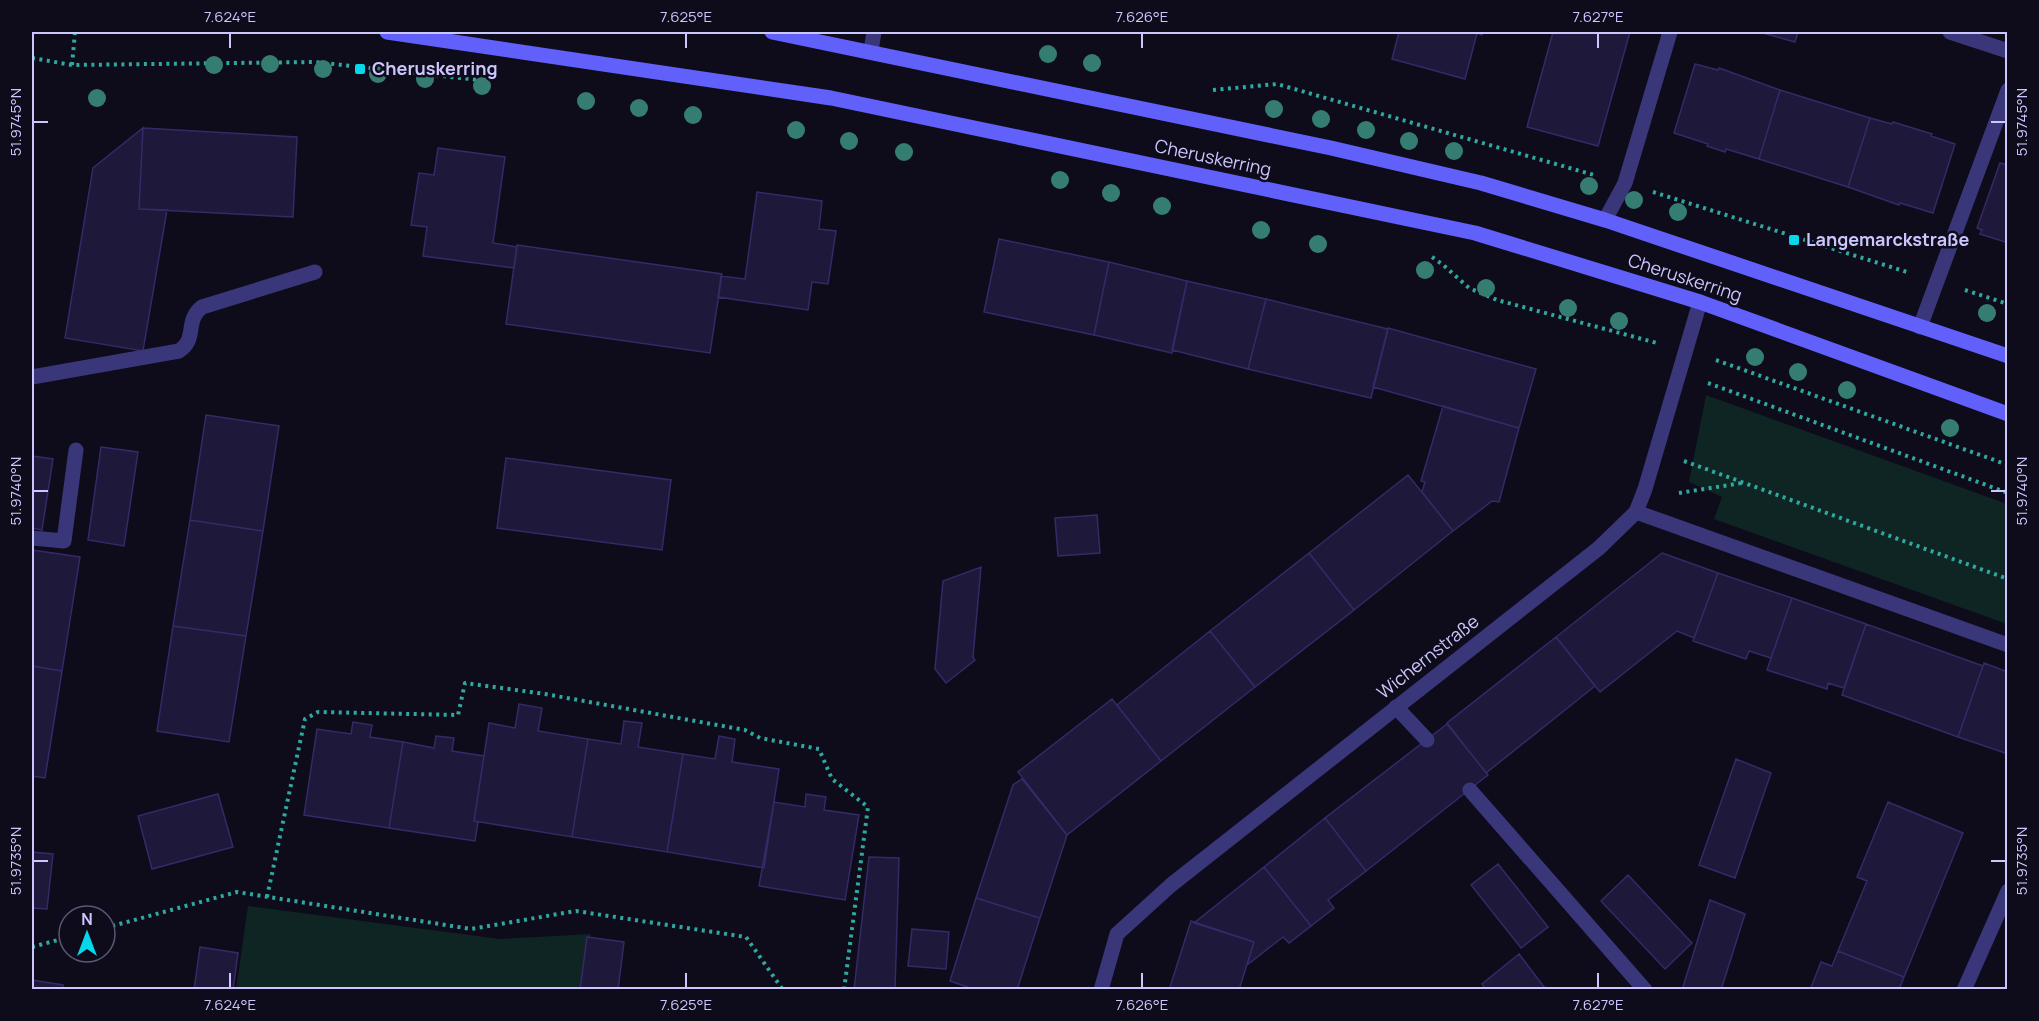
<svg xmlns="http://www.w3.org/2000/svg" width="2039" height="1021" font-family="Manrope,sans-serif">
  <rect width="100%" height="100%" fill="#0e0b1b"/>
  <path fill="#0e2523" d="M1706,395L2007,504V624L1714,519L1722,497L1689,482Z
    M248,906L500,939L591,934L582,989L236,990Z"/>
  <path fill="#1e183b" stroke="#352a67" stroke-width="1.5" d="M1399,32H1483L1482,35L1477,33L1465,79L1392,59Z
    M1553,32H1630L1598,146L1527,127Z
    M1759,32H1798L1795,42Z
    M1695,64L1718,70L1719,68L1780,90L1759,159L1726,149L1725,152L1707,146L1708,144L1674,133Z
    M1780,90L1870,118L1848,187L1759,159Z
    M1870,118L1892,124L1893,122L1932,134L1931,136L1955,144L1933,213L1900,203L1899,205L1848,187Z
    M143,128L139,209L167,210L143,351L65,338L93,168Z
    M143,128L297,137L293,217L139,209Z
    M438,148L505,157L493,243L517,247L514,268L423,256L427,227L411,225L419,173L434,175Z
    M2000,163L2008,165V239L2005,242L1980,234L1982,230L1977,228Z
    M757,192L822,201L819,229L836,231L828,284L812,282L808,310L718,297L721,276L745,279Z
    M999,239L1109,262L1094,335L984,312Z
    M517,245L722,274L710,353L506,324Z
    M1109,262L1187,281L1172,353L1094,335Z
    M1187,281L1266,299L1248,369L1172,350Z
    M1266,299L1388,329L1371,398L1248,369Z
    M1388,328L1536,369L1519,428L1373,387Z
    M1443,406L1519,428L1499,502L1492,501L1453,531L1422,492L1425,482L1421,481Z
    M206,415L279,426L263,531L190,520Z
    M101,447L138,452L124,546L88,540Z
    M32,456L53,459L42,530L32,528Z
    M506,458L671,480L662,550L497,528Z
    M1408,475L1453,531L1354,610L1309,553Z
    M1097,515L1100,553L1058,556L1055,518Z
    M190,520L263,531L246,636L173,626Z
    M32,550L80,557L62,671L32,666Z
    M1309,553L1354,610L1255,687L1210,631Z
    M1662,553L1718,573L1694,638L1677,631L1600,692L1556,637Z
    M981,567L973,657L975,660L946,683L935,669L943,581Z
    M1718,573L1792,598L1771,658L1749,651L1746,659L1693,641Z
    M1792,598L1866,624L1844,688L1828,683L1827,689L1767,670Z
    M1866,624L1983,666L1958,737L1842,695Z
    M173,626L246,636L229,742L157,731Z
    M1210,631L1255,687L1161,761L1117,705Z
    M1556,637L1595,686L1486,773L1447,723Z
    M1984,663L2008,672V754L1958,737Z
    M32,666L62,671L45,778L32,776Z
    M1112,699L1161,761L1067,835L1018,772Z
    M519,704L542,708L538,731L588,739L572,837L474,821L489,723L515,728Z
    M624,721L642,723L638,747L683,754L667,852L572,837L588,739L621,744Z
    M353,722L372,725L370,737L403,742L389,828L304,815L317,729L351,734Z
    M1447,724L1488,775L1366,871L1325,818Z
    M436,736L454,738L452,751L484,756L474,821L478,822L475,841L389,828L403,742L434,748Z
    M719,736L735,739L732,762L779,769L764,868L667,852L683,754L715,759Z
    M1736,759L1771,773L1735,878L1699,865Z
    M1022,779L1067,835L1040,918L976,898L1013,785Z
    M218,794L233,847L152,869L138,816Z
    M806,794L826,797L824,810L859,815L845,900L759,886L774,802L805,807Z
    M1888,802L1963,833L1904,977L1838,951L1867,881L1857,877Z
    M1325,818L1366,871L1328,900L1334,908L1311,926L1264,867Z
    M32,852L53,854L47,909L32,908Z
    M869,857L899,858L895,990H854Z
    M1498,864L1548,927L1521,948L1471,885Z
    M1264,867L1311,926L1289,943L1283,937L1247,965L1254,942L1194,923Z
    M1628,875L1692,943L1665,969L1601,901Z
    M976,898L1040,918L1017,990H976L950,981Z
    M1710,900L1745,914L1721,990H1682Z
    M1191,921L1254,942L1239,990H1169Z
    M912,929L949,932L946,969L908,966Z
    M587,937L624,942L618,990H580Z
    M200,947L238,953L233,990H194Z
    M1838,951L1904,977L1899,990H1810L1821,962L1832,966Z
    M1519,954L1544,987L1553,990H1486L1482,984Z
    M32,980L63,985V990H32Z"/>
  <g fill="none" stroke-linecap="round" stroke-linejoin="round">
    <path stroke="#2fa99f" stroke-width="4" stroke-dasharray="3 4.5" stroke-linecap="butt" d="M32,58L72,65L315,62L488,81
      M72,65L75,32
      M1213,90L1277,84L1594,175
      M1653,192L1907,272
      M1432,257L1442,264L1469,288L1497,300L1657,343
      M1965,290L2008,304
      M1716,360L2008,465
      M1708,383L2008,493
      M1684,461L2008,579
      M1679,493L1742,483
      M267,897L305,719L318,712L458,715L465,683L545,694L745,730L760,738L819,749L832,779L868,807L844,990
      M105,928L237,892L471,929L576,911L746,937L783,990
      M32,947L69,937"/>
    <path stroke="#393779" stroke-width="15" d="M1950,32L2008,51
      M871,51L874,32
      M1605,220L1625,183L1670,32
      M1920,327L2008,90
      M32,377L179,351C198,339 184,321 202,307L315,272
      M32,538L64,541L76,450
      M1396,707L1427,740
      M1470,790L1645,990"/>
    <path stroke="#393779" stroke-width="15" d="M1636,512L2008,645
      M1101,990L1117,934L1171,885L1599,548L1636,512L1645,489L1700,302
      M1964,990L2008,891"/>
    <path stroke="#6160fb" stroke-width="15" d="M387,32L831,98L1475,233L1700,302L2008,414
      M772,32L1331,148L1481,183L1605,220L2008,356"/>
  </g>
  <g fill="#367d71">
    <circle cx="1048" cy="54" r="9"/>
    <circle cx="1092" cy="63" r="9"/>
    <circle cx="270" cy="64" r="9"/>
    <circle cx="214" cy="65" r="9"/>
    <circle cx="323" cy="69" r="9"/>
    <circle cx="378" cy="74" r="9"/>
    <circle cx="425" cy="79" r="9"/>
    <circle cx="482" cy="86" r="9"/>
    <circle cx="97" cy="98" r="9"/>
    <circle cx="586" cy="101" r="9"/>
    <circle cx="639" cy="108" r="9"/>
    <circle cx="1274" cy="109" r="9"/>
    <circle cx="693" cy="115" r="9"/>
    <circle cx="1321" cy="119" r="9"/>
    <circle cx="796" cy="130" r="9"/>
    <circle cx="1366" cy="130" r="9"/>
    <circle cx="849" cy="141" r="9"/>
    <circle cx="1409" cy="141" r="9"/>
    <circle cx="1454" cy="151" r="9"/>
    <circle cx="904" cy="152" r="9"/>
    <circle cx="1060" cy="180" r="9"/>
    <circle cx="1589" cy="186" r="9"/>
    <circle cx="1111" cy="193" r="9"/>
    <circle cx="1634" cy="200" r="9"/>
    <circle cx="1162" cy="206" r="9"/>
    <circle cx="1678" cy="212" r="9"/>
    <circle cx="1261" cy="230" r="9"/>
    <circle cx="1318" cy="244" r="9"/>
    <circle cx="1425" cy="270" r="9"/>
    <circle cx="1486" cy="288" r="9"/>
    <circle cx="1568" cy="308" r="9"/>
    <circle cx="1987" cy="313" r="9"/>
    <circle cx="1619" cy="321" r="9"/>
    <circle cx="1755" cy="357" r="9"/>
    <circle cx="1798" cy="372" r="9"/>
    <circle cx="1847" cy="390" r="9"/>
    <circle cx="1950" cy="428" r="9"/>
  </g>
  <path fill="none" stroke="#ccc6fe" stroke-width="2" d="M230,33V48M686,33V48M1142,33V48M1598,33V48M33,122H48M1991,122H2006M33,491H48M1991,491H2006M33,861H48M1991,861H2006M230,973V988M686,973V988M1142,973V988M1598,973V988"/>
  <g fill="#06d7ea" stroke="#0e0b1b" stroke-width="2">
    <rect x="354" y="63" width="12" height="12" rx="3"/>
    <rect x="1788" y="234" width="12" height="12" rx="3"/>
  </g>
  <g text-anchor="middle" stroke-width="5" stroke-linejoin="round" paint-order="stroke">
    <g font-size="18" font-weight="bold" fill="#ccc6fe" stroke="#0e0b1b" text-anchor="start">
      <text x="372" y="75">Cheruskerring</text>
      <text x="1806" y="246">Langemarckstraße</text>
    </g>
    <g font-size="18" fill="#ccc6fe" stroke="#0e0b1b">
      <text transform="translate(1213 158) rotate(12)" y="6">Cheruskerring</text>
      <text transform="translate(1685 278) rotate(18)" y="6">Cheruskerring</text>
      <text transform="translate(1428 657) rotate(-38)" y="6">Wichernstraße</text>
    </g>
  </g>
  <rect width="2039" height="1021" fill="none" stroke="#0e0b1b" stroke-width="66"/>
  <g transform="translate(87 934)"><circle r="28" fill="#0e0b1b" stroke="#5a5676" stroke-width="1.5"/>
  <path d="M0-4.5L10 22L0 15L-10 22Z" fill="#06d7ea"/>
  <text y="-9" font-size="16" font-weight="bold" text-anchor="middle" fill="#ccc6fe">N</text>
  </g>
  <rect x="33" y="33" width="1973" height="955" fill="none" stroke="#ccc6fe" stroke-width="2"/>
  <g font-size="15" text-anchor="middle" fill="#ccc6fe">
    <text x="230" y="22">7.624°E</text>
    <text x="686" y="22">7.625°E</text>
    <text x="1142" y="22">7.626°E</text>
    <text x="1598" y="22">7.627°E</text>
    <text transform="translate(16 122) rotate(-90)" y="5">51.9745°N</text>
    <text transform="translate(2022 122) rotate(-90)" y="5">51.9745°N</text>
    <text transform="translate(16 491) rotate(-90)" y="5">51.9740°N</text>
    <text transform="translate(2022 491) rotate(-90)" y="5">51.9740°N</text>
    <text transform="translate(16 861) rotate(-90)" y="5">51.9735°N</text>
    <text transform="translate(2022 861) rotate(-90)" y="5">51.9735°N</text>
    <text x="230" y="1010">7.624°E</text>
    <text x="686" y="1010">7.625°E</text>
    <text x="1142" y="1010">7.626°E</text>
    <text x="1598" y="1010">7.627°E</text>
  </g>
</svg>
